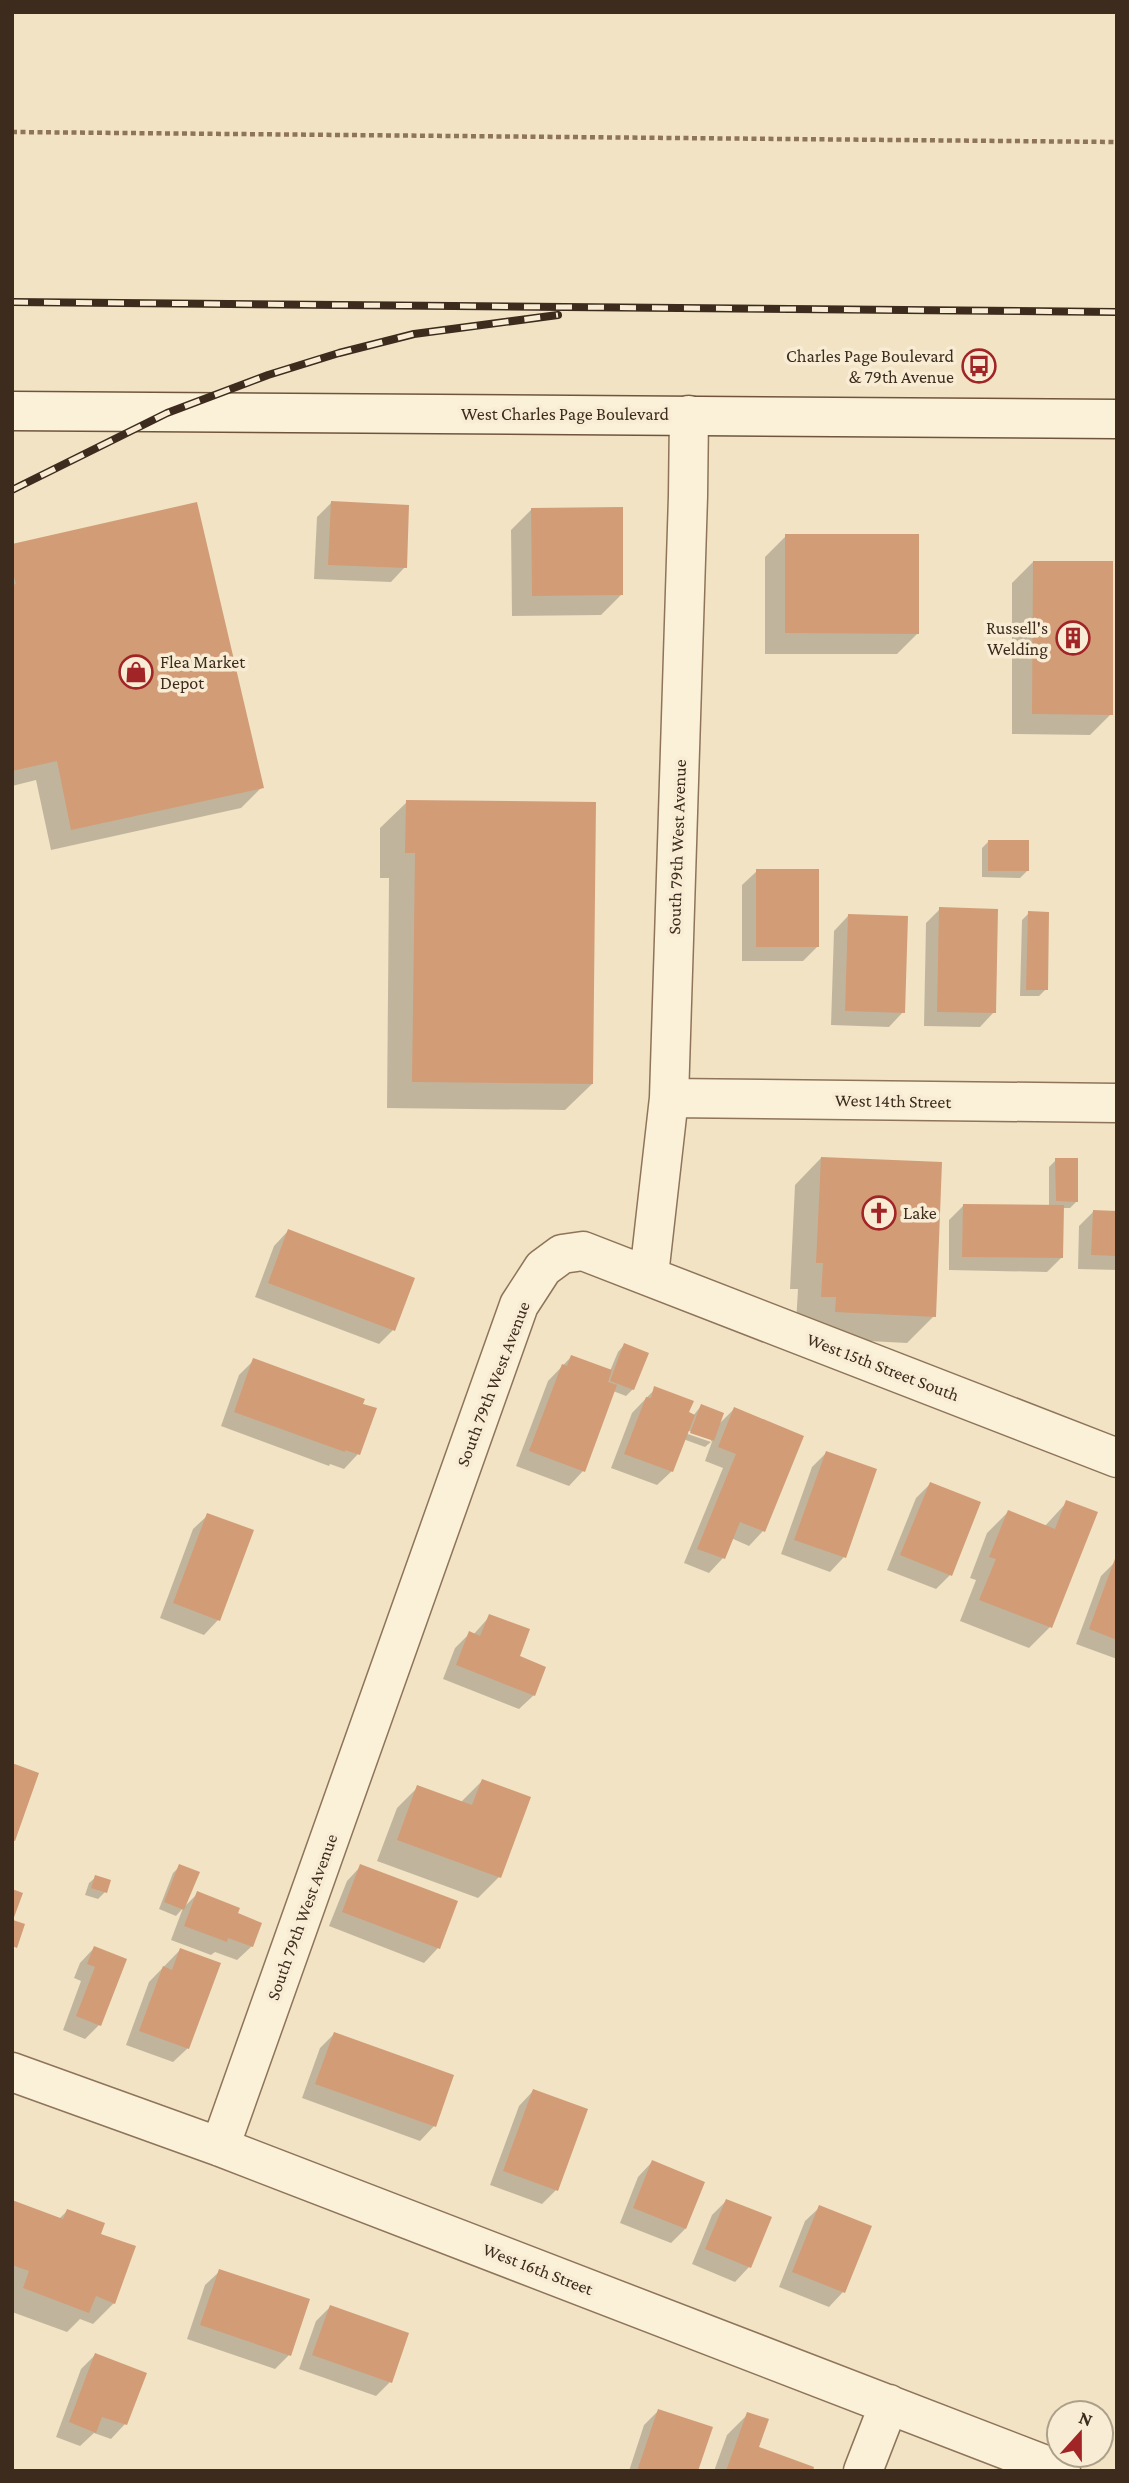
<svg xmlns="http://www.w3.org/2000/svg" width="1129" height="2483" font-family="'Crimson Pro',serif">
  <rect width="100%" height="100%" fill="#f1e3c4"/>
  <path fill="#0003" d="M331,503L405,567L391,582L314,579L317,517Z
    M532,509L622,594L601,615L512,616L511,530Z
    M786,536L918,633L897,654H765V557Z
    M12,546L262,787L241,808L51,850L36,780L12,786Z
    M1033,562L1111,714L1090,735L1012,734V583Z
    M407,802L592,1084L565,1110L387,1108L389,878H380V828Z
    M989,841L1027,871L1020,878L982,877V848Z
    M757,871L817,947L803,961H742V885Z
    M940,909L994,1012L980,1027L924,1026L926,923Z
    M1029,913L1046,989L1039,996H1020L1022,920Z
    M848,916L903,1012L889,1027L831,1025L834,931Z
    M821,1158L934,1316L907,1343L809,1338L796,1323L798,1289H790L795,1185Z
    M1056,1160L1077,1201L1070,1208H1062V1257L1047,1272L949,1270V1220L963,1206L1049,1207V1167Z
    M1093,1212L1117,1213V1270L1078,1269L1079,1226Z
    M288,1231L393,1330L379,1344L255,1297L274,1246Z
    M624,1345L633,1389L626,1396L613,1391L583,1471L569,1486L516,1466L548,1381L571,1357L610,1371L618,1352Z
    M254,1360L358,1454L344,1469L330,1464L329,1466L221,1426L239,1375Z
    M655,1389L687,1414L693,1416L701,1406L718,1425L734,1409L801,1437L763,1531L749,1546L731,1538L723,1558L709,1573L684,1563L723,1468L705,1461L713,1439L711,1442V1438L683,1429L682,1432L711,1442L705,1447L683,1439L672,1471L657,1485L611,1468L632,1413Z
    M826,1453L844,1557L830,1572L781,1554L812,1467Z
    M930,1484L950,1575L936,1589L887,1570L916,1498Z
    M1067,1502L1096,1513L1050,1627L1029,1648L960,1621L976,1580L970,1578L987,1533L1008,1512L1044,1527Z
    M208,1515L218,1620L204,1635L160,1618L193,1529Z
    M1115,1562L1117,1563V1659L1076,1644L1101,1576Z
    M490,1616L517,1657L534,1695L519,1709L443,1679L455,1648L470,1633L473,1635Z
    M482,1781L499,1877L478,1898L377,1861L397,1808L418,1787L461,1802Z
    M180,1866L183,1908L198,1893L235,1914L252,1946L237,1960L215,1952L211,1955L171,1940L183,1908L176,1916L159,1909L173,1873Z
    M361,1866L456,1902L438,1948L424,1963L329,1926L347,1881Z
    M96,1877L105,1892L98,1899L85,1895L89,1883Z
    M94,1948L99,2025L85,2039L63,2030L81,1981L74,1978L80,1963Z
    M180,1950L188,2048L173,2062L126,2045L149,1982Z
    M334,2034L452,2076L434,2126L420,2141L302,2098L320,2048Z
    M533,2091L556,2190L542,2204L490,2185L519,2106Z
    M652,2162L685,2229L671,2243L620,2223L638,2177Z
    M726,2201L769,2218L749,2267L735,2282L692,2264L712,2215Z
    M12,2202L59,2219L67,2211L99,2235L114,2303L93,2324L80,2319L67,2332L12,2312Z
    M820,2207L870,2227L843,2292L829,2307L779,2287L805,2221Z
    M220,2271L289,2355L275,2369L187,2339L205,2285Z
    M330,2307L390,2382L376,2396L299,2369L316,2321Z
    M95,2355L125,2424L111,2439L94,2433L80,2446L56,2437L81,2369Z
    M658,2411L696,2471H629L644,2425Z
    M748,2414L757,2448L811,2471H714L727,2435Z"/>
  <path fill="#d29c77" d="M331,501L409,505L407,568L328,565Z
    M197,502L264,788L71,830L57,761L12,771V585L16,584L12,570V544Z
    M623,507V595L532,596L531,508Z
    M785,534H919V634L785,633Z
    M1033,561H1113V715L1032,714Z
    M406,800L596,802L593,1084L412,1082L415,853H405Z
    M988,840H1029V871H988Z
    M756,869H819V947H756Z
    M939,907L998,909L996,1013L937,1012Z
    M1028,911L1049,912L1048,990H1026Z
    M848,914L908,916L905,1013L845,1011Z
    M821,1157L942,1162L936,1317L835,1312L836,1297H821L823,1263H816Z
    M1055,1158H1078V1202L1056,1201Z
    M963,1204L1064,1205L1063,1258L962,1257Z
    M1093,1210L1117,1211V1256L1091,1255Z
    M288,1229L415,1278L395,1331L268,1283Z
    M624,1343L649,1353L634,1390L610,1381Z
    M571,1355L612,1370L608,1382L617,1385L585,1472L529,1451L562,1364L567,1366Z
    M253,1358L365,1399L363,1404L377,1408L360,1455L345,1450V1452L234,1412Z
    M654,1386L694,1401L689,1412L695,1415L673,1472L624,1454L646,1397L651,1398Z
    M701,1404L724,1413L714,1441L690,1433Z
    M734,1407L804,1436L765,1532L740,1522L725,1559L697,1549L736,1454L718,1447Z
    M826,1451L877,1469L846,1558L794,1540Z
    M930,1482L981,1502L952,1576L900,1555Z
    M1066,1500L1098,1512L1052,1628L979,1600L996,1559L989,1557L1008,1510L1055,1529Z
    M207,1513L254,1530L220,1621L173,1603Z
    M1116,1556H1117V1640L1089,1629Z
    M489,1614L530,1629L520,1656L546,1667L535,1696L456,1665L469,1631L480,1636Z
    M12,1763L39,1773L15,1841L12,1840Z
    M482,1779L531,1797L501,1878L397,1840L417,1785L472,1805Z
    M179,1864L200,1872L184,1910L164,1902Z
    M360,1864L458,1901L440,1949L342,1912Z
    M95,1875L111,1880L107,1893L91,1888Z
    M12,1889L23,1893L13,1920L25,1924L17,1948L12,1946Z
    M197,1891L240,1908L238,1913L262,1923L253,1947L228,1938L227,1942L184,1926Z
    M94,1946L127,1959L101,2026L76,2016L95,1967L87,1964Z
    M180,1948L221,1963L189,2049L139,2031L163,1966L172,1970Z
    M334,2032L454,2075L436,2127L315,2084Z
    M533,2089L588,2109L558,2191L503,2171Z
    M652,2160L705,2182L686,2229L633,2208Z
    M726,2199L772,2217L751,2268L705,2249Z
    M12,2200L63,2219L67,2209L105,2223L101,2234L136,2246L115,2304L96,2296L89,2313L23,2288L29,2271L12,2265Z
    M819,2205L872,2226L845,2293L792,2272Z
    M219,2269L310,2299L291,2356L200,2325Z
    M330,2305L409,2333L392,2383L312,2355Z
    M95,2353L147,2373L127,2425L102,2417L96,2433L69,2422Z
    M658,2409L713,2427L698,2471H637Z
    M747,2412L769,2419L759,2447L814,2467L813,2471H726Z"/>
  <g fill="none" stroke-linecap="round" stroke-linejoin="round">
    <defs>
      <path id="minor" d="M669,1098L1117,1103
        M649,1275L669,1098L688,496L689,415
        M12,2072L220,2147L1061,2471
        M220,2147L519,1305L543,1268L562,1254L583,1251L1117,1458
        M863,2471L889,2404"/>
      <path id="secondary" d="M12,411L1117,419"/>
    </defs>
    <use href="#minor" stroke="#8e7459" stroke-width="41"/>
    <use href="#secondary" stroke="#6f553c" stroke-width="41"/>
    <path stroke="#8e7459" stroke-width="4.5" stroke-dasharray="5 3.5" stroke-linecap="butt" d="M12,132L1117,142"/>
    <use href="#minor" stroke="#fbf0d8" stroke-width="38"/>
    <use href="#secondary" stroke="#fbf0d8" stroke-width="38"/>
    <defs>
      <path id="rail" d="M12,302L1117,312
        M12,490L167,413L268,375L339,353L414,334L558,315"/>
    </defs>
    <use href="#rail" stroke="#3d2c1e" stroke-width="8"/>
    <use href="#rail" stroke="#f8edd4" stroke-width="5" stroke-dasharray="16" stroke-linecap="butt"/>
  </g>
  <defs>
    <symbol id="bus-ring" viewBox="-11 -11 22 22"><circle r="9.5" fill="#f8edd4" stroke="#a12426" stroke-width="1.5"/><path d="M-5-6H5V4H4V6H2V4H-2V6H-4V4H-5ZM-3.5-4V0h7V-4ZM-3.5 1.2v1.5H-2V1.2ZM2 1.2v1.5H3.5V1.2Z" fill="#a12426"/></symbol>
    <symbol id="building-ring" viewBox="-11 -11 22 22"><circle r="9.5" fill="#f8edd4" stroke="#a12426" stroke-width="1.5"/><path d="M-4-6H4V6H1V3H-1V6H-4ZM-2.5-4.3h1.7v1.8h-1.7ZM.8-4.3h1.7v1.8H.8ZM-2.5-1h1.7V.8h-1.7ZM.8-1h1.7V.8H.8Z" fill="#a12426"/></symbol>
    <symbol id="shop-ring" viewBox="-11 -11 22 22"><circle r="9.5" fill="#f8edd4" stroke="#a12426" stroke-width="1.5"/><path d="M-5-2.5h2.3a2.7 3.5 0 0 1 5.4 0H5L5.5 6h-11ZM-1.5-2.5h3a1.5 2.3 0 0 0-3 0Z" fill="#a12426"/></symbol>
    <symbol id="church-ring" viewBox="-11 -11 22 22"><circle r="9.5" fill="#f8edd4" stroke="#a12426" stroke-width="1.5"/><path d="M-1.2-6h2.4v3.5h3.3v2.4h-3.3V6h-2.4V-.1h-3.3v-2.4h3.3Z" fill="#a12426"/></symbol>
  </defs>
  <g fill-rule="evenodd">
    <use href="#bus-ring" x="960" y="347" width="38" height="38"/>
    <use href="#building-ring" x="1054" y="619" width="38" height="38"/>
    <use href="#shop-ring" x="117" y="653" width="38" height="38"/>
    <use href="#church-ring" x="860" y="1194" width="38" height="38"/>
  </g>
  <g text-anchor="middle" stroke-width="7" stroke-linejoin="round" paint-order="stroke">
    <g font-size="18" fill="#3d2c1e" stroke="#f8edd4" text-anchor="end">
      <text x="954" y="362">Charles Page Boulevard<tspan x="954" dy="21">&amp; 79th Avenue</tspan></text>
      <text x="1048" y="634">Russell's<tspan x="1048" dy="21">Welding</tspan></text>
      <text x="160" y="668" text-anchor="start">Flea Market<tspan x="160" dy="21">Depot</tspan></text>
      <text x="903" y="1219" text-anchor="start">Lake</text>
    </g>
    <g font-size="18" fill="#3d2c1e" stroke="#f8edd4">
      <text x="565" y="420">West Charles Page Boulevard</text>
      <text transform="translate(677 847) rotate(-88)" y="6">South 79th West Avenue</text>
      <text transform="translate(893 1101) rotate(1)" y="6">West 14th Street</text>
      <text transform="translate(883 1367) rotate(21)" y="6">West 15th Street South</text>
      <text transform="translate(493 1384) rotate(-69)" y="6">South 79th West Avenue</text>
      <text transform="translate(302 1917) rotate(-70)" y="6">South 79th West Avenue</text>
      <text transform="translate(538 2269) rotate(21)" y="6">West 16th Street</text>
    </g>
  </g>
  <rect width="1129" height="2483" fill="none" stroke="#3d2c1e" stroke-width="28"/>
  <g transform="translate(1080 2434) rotate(21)"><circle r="33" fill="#f8edd4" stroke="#ada08b" stroke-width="2"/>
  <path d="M0-5L12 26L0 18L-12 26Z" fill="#a12426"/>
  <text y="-10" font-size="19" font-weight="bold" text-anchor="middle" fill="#3d2c1e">N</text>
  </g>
</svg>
